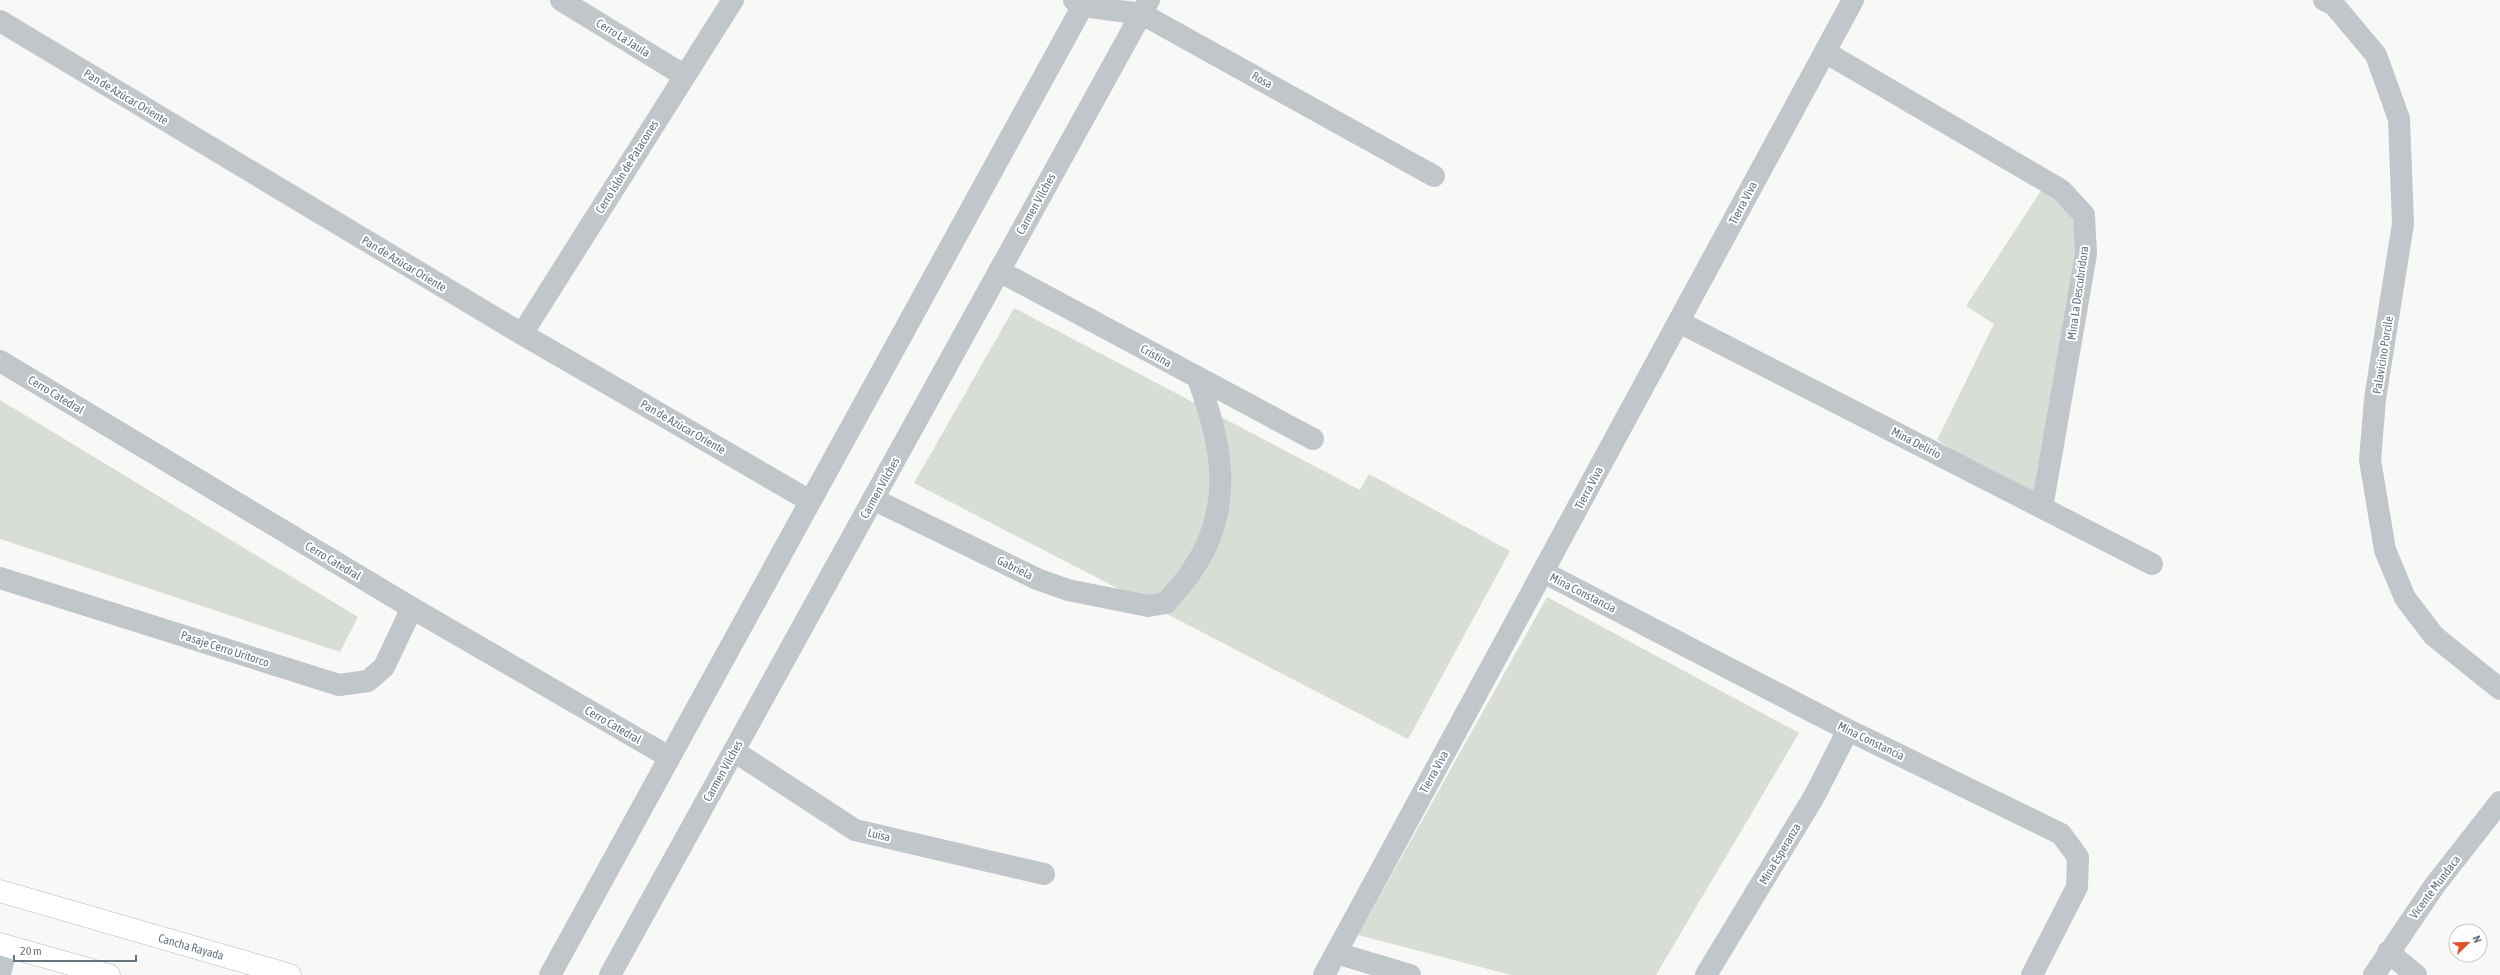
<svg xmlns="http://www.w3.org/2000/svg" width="2500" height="975" font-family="'Asap Condensed',sans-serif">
  <rect width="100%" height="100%" fill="#f8f8f6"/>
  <path fill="#d8ddd5" d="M2042,189C2076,206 2075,219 2075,255L2033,503L1937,440L1994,324L1966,306Z
    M1014,308L1360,490L1369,474L1510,551L1408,739L914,483Z
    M0,400L358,617L340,652L0,539Z
    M1547,597L1799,733L1656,975H1511L1358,935Z"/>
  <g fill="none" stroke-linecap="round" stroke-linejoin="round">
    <defs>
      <path id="secondary" d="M0,891L290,975
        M0,944L109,975"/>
    </defs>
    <use href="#secondary" stroke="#b1b8bd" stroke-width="23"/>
    <path stroke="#c1c6ca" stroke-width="22" d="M561,0L685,76
      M1074,0L1083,6L1142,14L1434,176
      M2324,0L2334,5L2376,55L2399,119L2403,224L2375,399L2370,460L2385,550L2405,598L2434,636L2500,689
      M0,21L522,334L810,501
      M1825,52L2061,190L2084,215L2086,254L2042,508
      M999,271L1313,439
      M1679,322L2152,564
      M522,334L733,0
      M0,361L412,608L669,757
      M873,499L1037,579L1068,590L1148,606L1166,603C1175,592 1186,581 1193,569C1235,507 1222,444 1198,379
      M1543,572L1848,730L2061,834L2078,857L2077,887L2032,975
      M0,578L339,685L368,681L384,667L412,608
      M734,751L855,830L1044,874
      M2388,952L2416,975
      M1336,953L1410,975
      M0,974L7,946
      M550,975L1086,0
      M610,975L1149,0
      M1324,975L1853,0
      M1706,975L1815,795L1848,730
      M2374,975L2435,885L2500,802"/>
    <use href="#secondary" stroke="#fff" stroke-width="22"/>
  </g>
  <g text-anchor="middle" stroke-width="4" stroke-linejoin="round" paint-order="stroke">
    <g font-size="12" fill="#637581" stroke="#fff">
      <text transform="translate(623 38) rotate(32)" y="4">Cerro La Jaula</text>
      <text transform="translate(1262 80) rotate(29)" y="4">Rosa</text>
      <text transform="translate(126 97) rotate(31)" y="4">Pan de Azúcar Oriente</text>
      <text transform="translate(627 167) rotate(-58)" y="4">Cerro Islón de Patacones</text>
      <text transform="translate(1743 203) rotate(-62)" y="4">Tierra Viva</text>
      <text transform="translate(1036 204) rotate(-61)" y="4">Carmen Vilches</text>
      <text transform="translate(404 264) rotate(31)" y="4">Pan de Azúcar Oriente</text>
      <text transform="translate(2078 293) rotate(-82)" y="4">Mina La Descubridora</text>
      <text transform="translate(2383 355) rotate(-81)" y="4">Palavicino Porcile</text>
      <text transform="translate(1156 356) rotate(29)" y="4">Cristina</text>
      <text transform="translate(56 395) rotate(31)" y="4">Cerro Catedral</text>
      <text transform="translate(683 427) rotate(30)" y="4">Pan de Azúcar Oriente</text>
      <text transform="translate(1916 443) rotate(27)" y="4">Mina Delirio</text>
      <text transform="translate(880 488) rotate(-61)" y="4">Carmen Vilches</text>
      <text transform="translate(1589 488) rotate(-62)" y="4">Tierra Viva</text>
      <text transform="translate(333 561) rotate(31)" y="4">Cerro Catedral</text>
      <text transform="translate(1015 568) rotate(26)" y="4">Gabriela</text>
      <text transform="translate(1583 593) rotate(27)" y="4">Mina Constancia</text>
      <text transform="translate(225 649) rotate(18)" y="4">Pasaje Cerro Uritorco</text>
      <text transform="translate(613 725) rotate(30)" y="4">Cerro Catedral</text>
      <text transform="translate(1871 741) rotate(26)" y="4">Mina Constancia</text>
      <text transform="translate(723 771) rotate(-61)" y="4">Carmen Vilches</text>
      <text transform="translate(1434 772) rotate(-61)" y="4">Tierra Viva</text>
      <text transform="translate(879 835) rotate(13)" y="4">Luisa</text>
      <text transform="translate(1780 854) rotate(-59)" y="4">Mina Esperanza</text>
      <text transform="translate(2435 887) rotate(-53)" y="4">Vicente Mundaca</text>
      <text transform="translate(191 947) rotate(16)" y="4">Cancha Rayada</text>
    </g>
  </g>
  <g transform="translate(2468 943) rotate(67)"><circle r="19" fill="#ffffff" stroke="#c1c8cd"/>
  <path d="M0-3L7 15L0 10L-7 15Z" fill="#e74f27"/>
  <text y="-6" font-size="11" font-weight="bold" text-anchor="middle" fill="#637581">N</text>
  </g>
  <path d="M14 955v6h122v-6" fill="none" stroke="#637581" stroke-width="2"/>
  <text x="20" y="955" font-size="12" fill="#637581" stroke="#ffffff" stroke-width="3" paint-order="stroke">20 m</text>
</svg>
